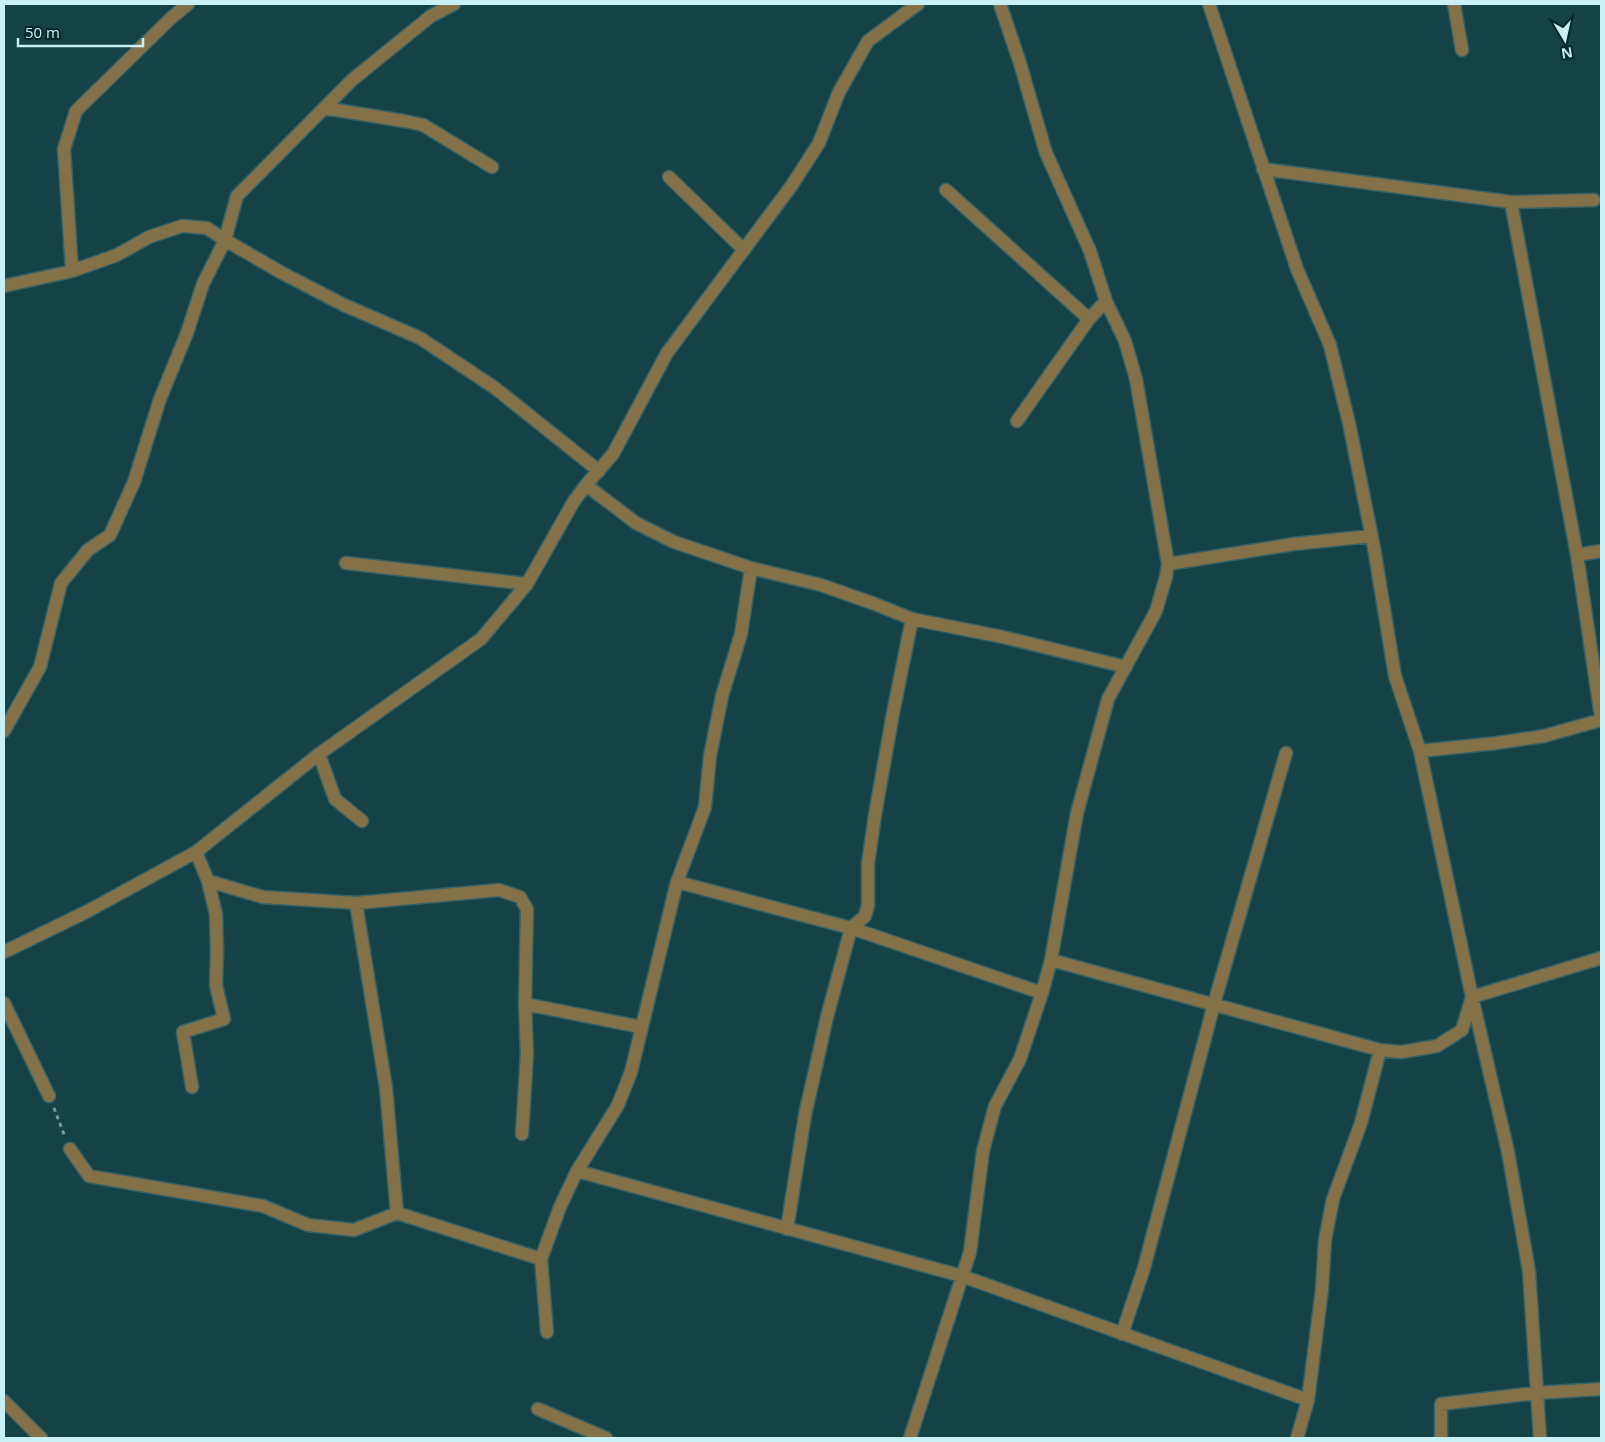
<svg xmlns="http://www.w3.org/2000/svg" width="1605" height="1442" font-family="'Open Sans',sans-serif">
  <rect width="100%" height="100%" fill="#154247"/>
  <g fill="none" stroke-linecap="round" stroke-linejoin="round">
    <defs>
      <path id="minor" d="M1209,4L1297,269L1330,345L1349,423L1374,548L1395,676L1420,751L1472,997L1508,1152L1529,1271L1540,1438
        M1454,4L1462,50
        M324,108L404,121L423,125L492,167
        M1263,169L1511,202L1594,200
        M669,177L744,250
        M946,190L1089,319
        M1511,202L1577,555L1601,717
        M72,271L64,149L76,111L171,18L188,4
        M4,286L72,271L117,255L149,237L182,226L207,228L225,240L282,273L344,305L420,338L495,388L599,471
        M1017,421L1089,319L1106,301
        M586,485L636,523L674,542L751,568L821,585L875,604L912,619L893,713L875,815L868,864V905L865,916L851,928L827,1017L805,1115L787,1229
        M1577,555L1601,551
        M346,563L527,584
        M1168,564L1294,544L1371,536
        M912,619L1003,637L1126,667
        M4,731L40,667L61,583L88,550L110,535L134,482L160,399L187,333L203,284L225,240L237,196L352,80L431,16L454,4
        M1420,751L1497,743L1544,736L1601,720
        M319,754L335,799L362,821
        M208,881L263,897L356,903L499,890L520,897L527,909L525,1004L527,1053L522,1134
        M677,882L851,928L1042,993
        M356,903L386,1088L397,1213
        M4,952L88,911L196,852L319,754L481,639L527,584L574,501L586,485L613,454L667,353L792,185L819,143L839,92L868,41L918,4
        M1051,960L1380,1050
        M4,1003L49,1096
        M525,1004L641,1027
        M192,1087L183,1032L224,1019L216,985L217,952L216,914L208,881L196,852
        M70,1149L89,1176L263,1206L308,1225L354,1230L397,1213L541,1259
        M577,1171L962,1276L1308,1400
        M547,1332L541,1259L560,1207L577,1171L618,1105L631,1072L677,882L705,807L710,756L722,696L741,634L751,568
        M1122,1334L1144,1268L1214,1004L1286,753
        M4,1401L41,1438
        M538,1409L606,1438
        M910,1438L970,1252L983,1151L995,1106L1020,1059L1042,993L1051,960L1077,813L1108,699L1156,611L1166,577L1168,564L1136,379L1125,341L1106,301L1090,251L1046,153L1019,60L1000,4
        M1297,1438L1308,1400L1322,1289L1325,1240L1333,1199L1361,1123L1380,1050L1401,1052L1437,1046L1462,1030L1472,997L1601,958
        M1441,1438V1404L1536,1393L1601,1389"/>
    </defs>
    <use href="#minor" stroke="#356266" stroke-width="15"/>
    <path stroke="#739da2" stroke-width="3" stroke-dasharray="4 4" stroke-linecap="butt" d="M54,1108L65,1137"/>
    <use href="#minor" stroke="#857148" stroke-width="12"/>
  </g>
  <rect width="1605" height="1442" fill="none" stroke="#c9f1f5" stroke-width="10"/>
  <g transform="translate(1565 40) rotate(171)" stroke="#02282b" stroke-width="4" paint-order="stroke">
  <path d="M0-4L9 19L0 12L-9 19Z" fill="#c9f1f5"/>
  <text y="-8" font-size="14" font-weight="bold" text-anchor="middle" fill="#c9f1f5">N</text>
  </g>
  <path d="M18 38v8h125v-8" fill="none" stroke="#c9f1f5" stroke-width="2.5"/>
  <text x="25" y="38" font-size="15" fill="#c9f1f5" stroke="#02282b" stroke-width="4" paint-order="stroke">50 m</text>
</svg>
